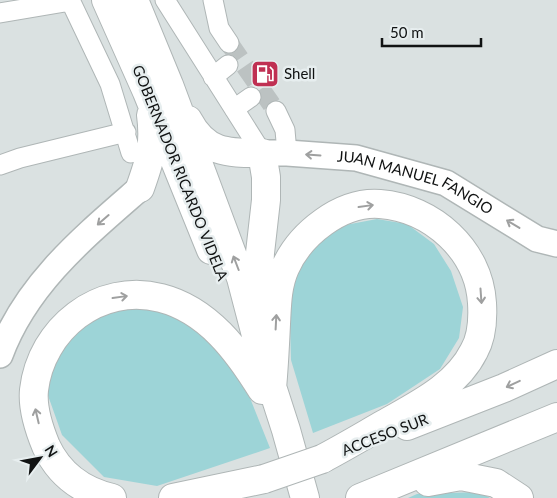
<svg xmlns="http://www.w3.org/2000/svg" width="557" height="498" font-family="Lato,sans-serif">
  <rect width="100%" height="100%" fill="#dae1e1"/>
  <path fill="#9dd4d7" d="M377,219L407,224L434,244L451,271L463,307L459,338L440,369L387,404L313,433L291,360L289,285L310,251L340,226Z
    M135,305L170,312L214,343L250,398L270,448L157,486L104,477L62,435L45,387L59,344L81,321Z
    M479,492L490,498H408L417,494Z"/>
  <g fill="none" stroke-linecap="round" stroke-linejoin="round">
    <path stroke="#bcc2c2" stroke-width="19" stroke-dasharray="19 9" stroke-linecap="butt" d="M229,43L276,111"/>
    <defs>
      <path id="minor" d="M70,0L110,84L131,153
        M165,0L262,153
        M213,0L219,28L229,43
        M0,13L71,1
        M213,77L228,65
        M234,109L251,97
        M276,111L285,130L287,153
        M0,165L20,158L126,132"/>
      <g id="major">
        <path id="s1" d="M262,153H287L356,158L446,183L537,239L557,244"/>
        <path d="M0,355C26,284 85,236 140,188"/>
      </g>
      <path id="highway" d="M106,0L147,92L211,250
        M134,0L169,85L241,278L258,343L286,430L305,498
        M188,120C206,154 228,153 262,153L266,177V200L260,253L257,307
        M140,188C150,160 155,145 151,115
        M272,388C274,367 275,345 276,324C277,305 277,286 285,268C300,234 341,201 380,204C432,208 479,250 482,303C483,319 482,337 474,351C456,387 417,405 384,424C363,436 343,448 322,459
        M407,426L504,388L557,364
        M428,482L461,476L496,483L519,498
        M112,498C82,491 59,474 46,446C39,429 32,409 34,390C41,329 99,282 161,298C208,310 238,351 262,390
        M173,498L264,479
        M360,498L557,417"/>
    </defs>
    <use href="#minor" stroke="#afb6b6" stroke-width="21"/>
    <use href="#major" stroke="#afb6b6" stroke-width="28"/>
    <use href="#highway" stroke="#afb6b6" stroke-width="30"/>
    <use href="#minor" stroke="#fff" stroke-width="19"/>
    <use href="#major" stroke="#fff" stroke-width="25"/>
    <use href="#highway" stroke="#fff" stroke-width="28"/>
    <defs>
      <path id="highway-bridge" d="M264,479L322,459"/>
    </defs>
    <use href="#highway-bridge" stroke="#afb6b6" stroke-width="30" stroke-linecap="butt"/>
    <use href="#highway-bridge" stroke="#fff" stroke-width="28"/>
  </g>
  <defs><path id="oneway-shaft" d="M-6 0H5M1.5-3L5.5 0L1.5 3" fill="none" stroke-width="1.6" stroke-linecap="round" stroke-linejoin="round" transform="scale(1.25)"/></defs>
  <g stroke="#9fa0a0">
    <use href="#oneway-shaft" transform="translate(313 155) rotate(-176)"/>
    <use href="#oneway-shaft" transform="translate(366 206) rotate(-8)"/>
    <use href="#oneway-shaft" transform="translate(103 220) rotate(139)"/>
    <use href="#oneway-shaft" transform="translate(513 224) rotate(-149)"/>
    <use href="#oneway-shaft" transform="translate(236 263) rotate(-111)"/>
    <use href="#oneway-shaft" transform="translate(481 296) rotate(86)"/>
    <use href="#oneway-shaft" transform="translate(120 297) rotate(-8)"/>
    <use href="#oneway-shaft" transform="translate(276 322) rotate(-87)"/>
    <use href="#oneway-shaft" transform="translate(513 384) rotate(155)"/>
    <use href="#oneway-shaft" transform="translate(37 416) rotate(-103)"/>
  </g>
  <defs>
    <symbol id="fuel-square" viewBox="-11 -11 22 22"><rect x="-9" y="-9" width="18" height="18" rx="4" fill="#c03053" stroke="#e7eeef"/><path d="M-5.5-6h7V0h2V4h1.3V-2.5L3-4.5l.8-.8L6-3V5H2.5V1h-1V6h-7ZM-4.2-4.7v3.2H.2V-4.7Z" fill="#fff"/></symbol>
  </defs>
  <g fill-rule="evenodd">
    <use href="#fuel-square" x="249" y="58" width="32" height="32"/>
  </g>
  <g text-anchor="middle" stroke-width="5" stroke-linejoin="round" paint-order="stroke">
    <g font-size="15" fill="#101212" stroke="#e7eeef" text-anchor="start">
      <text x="284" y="79">Shell</text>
    </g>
    <g font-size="15" fill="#101212" stroke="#e7eeef">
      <text transform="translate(180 173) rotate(68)" y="5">GOBERNADOR RICARDO VIDELA</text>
      <text dy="5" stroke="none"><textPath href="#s1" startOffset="158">JUAN MANUEL FANGIO</textPath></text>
      <text transform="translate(385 435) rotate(-21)" y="5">ACCESO SUR</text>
    </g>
  </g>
  <g transform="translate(40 458) rotate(58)" stroke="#e7eeef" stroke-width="4" paint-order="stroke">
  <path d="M0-4L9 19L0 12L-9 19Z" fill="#101212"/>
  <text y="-8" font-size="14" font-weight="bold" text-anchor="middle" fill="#101212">N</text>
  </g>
  <path d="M382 38v8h99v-8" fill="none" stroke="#101212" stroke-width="2.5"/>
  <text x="390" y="38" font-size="15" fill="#101212" stroke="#e7eeef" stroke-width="4" paint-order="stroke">50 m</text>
</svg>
